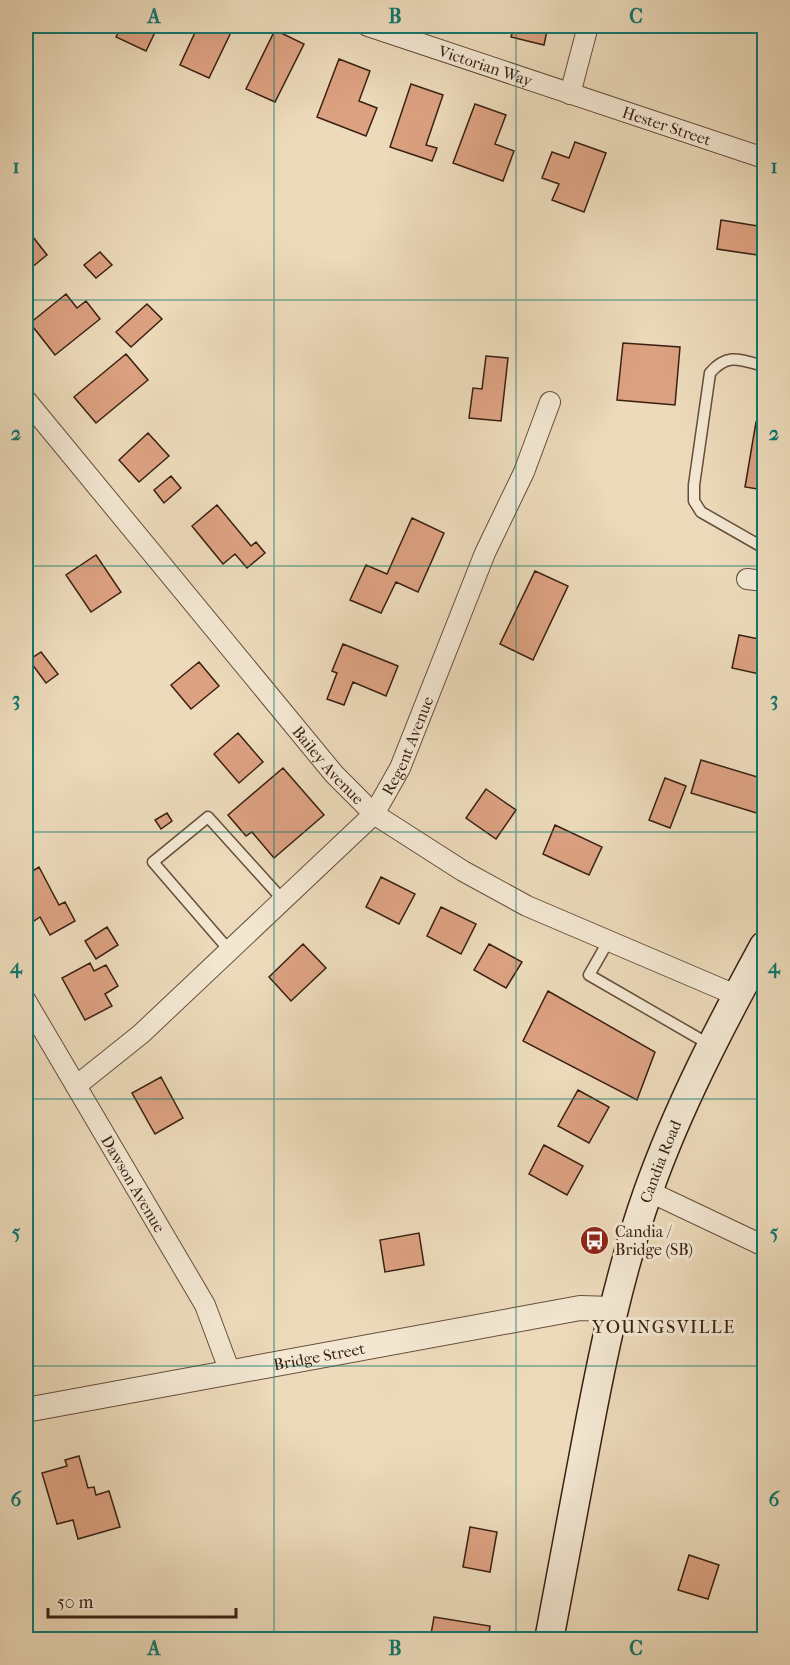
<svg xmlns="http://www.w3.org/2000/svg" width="790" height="1665" font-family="'IM FELL French Canon',serif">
  <rect width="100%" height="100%" fill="#ecdaba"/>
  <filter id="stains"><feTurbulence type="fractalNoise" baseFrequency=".00333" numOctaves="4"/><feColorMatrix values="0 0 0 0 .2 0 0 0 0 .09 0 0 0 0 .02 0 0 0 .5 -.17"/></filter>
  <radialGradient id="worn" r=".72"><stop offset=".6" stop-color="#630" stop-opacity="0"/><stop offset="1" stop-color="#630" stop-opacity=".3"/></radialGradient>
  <path fill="#dca181" stroke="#3a2012" stroke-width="1.5" d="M122,26H158L146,51L116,37Z
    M198,26H234L209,78L180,65Z
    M514,26H548L544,45L511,37Z
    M275,30L304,44L275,102L246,89Z
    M339,59L370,71L359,101L377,108L366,136L317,117Z
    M411,84L443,95L426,145L437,148L432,161L390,147Z
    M475,104L506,115L495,144L514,151L503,181L453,163Z
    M575,142L606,153L584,212L552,200L559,184L542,178L552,152L569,158Z
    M721,220L764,227V256L717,249Z
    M26,228L47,255L26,272Z
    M100,252L112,265L96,278L84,265Z
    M66,294L77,308L86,301L100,319L55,355L30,323Z
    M147,304L162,319L131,347L116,332Z
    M623,343L680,347L675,405L617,400Z
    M126,354L148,380L96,423L74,397Z
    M486,356L508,358L501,421L469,418L473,388L482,389Z
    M756,422L764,423V490L745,487Z
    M148,433L169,456L139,482L119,460Z
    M171,476L181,488L164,503L154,490Z
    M217,505L251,546L256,542L265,553L247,568L235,554L223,564L192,526Z
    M412,518L444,533L418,592L396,582L381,613L350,600L366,565L387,574Z
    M96,555L121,592L91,612L66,575Z
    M535,571L568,586L533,660L500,644Z
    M739,635L764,640V675L732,668Z
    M343,644L398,666L386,696L353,682L344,705L327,699L337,673L332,671Z
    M41,652L58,674L46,683L29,660Z
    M199,662L219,686L191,709L171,685Z
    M238,733L263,762L239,783L214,754Z
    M701,760L764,779V799L760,814L691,793Z
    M283,768L324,815L274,858L252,832L246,836L228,815Z
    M665,778L686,786L670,828L649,820Z
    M486,789L516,810L496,839L466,818Z
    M167,813L172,821L161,829L155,820Z
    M555,825L602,847L589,875L543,854Z
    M39,867L59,905L65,902L75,921L50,935L40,917L34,921L26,906V875Z
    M381,877L415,894L399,924L366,907Z
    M441,907L476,924L461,954L427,936Z
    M107,927L118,945L96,959L85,941Z
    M303,944L326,968L291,1001L269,977Z
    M489,944L522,962L506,988L474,970Z
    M90,963L94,971L106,965L118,986L105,994L112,1006L85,1020L62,978Z
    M548,991L655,1052L637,1100L523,1041Z
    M161,1077L183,1118L155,1134L132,1093Z
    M578,1090L609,1107L589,1143L558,1126Z
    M544,1145L583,1166L567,1195L529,1174Z
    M419,1233L424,1265L385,1272L380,1240Z
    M79,1456L88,1488L94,1487L96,1495L109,1491L120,1527L78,1539L73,1520L57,1524L42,1473L67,1466L65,1460Z
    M470,1527L497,1532L490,1572L463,1567Z
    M689,1555L719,1565L708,1599L678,1590Z
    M434,1617L490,1626L488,1640H430Z"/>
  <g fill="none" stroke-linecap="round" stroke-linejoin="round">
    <defs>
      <path id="service" d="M764,366C741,360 728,352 710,373L694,485V501L701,512L764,548
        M609,940L589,975L712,1046
        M229,950L153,862L208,817L283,900"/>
      <g id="minor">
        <path id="s1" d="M368,26L764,158"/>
        <path d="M570,94L588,26"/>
        <path id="s2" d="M26,400L334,774L374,814L463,871L527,906L738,996"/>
        <path d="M747,579L764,581"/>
        <path id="s3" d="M26,1001L205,1305L230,1372"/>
        <path id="s4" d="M76,1086L141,1034L374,814L400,768L485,553L524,472L550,402"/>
        <path d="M648,1191L764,1246"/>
      </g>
      <g id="tertiary">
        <path id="s5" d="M26,1410L580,1308L613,1309"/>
      </g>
      <g id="secondary">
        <path id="s6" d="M549,1640C561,1574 574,1509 586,1443C602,1358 619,1274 648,1192C678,1107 721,1025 764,946"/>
      </g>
    </defs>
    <use href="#service" stroke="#664e3c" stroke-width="13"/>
    <use href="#minor" stroke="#664e3c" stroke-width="22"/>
    <use href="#tertiary" stroke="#664e3c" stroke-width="26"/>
    <use href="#secondary" stroke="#3a2012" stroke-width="31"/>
    <use href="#service" stroke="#f3e7d2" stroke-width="10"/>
    <use href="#minor" stroke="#f3e7d2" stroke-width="20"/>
    <use href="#tertiary" stroke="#f3e7d2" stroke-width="24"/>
    <use href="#secondary" stroke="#f3e7d2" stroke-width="28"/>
  </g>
  <path fill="none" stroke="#0f766e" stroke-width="1.5" stroke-opacity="0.55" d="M274,26V1640M516,26V1640M26,300H764M26,566H764M26,832H764M26,1099H764M26,1366H764"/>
  <defs>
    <symbol id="bus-disc" viewBox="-11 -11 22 22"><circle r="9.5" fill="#8f2418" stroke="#f3e7d2"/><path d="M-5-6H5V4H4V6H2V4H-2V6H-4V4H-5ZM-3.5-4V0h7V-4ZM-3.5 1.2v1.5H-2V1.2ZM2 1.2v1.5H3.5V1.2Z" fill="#fff"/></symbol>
  </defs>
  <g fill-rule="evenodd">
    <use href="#bus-disc" x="578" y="1224" width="33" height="33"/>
  </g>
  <g text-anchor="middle" stroke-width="6" stroke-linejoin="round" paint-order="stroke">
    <g font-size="16" fill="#3a2012" stroke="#f3e7d2">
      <text dy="6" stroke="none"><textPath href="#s1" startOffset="124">Victorian Way</textPath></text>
      <text dy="6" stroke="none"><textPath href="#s1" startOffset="315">Hester Street</textPath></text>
      <text dy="6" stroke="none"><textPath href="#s4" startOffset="480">Regent Avenue</textPath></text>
      <text dy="6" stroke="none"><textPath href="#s2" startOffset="474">Bailey Avenue</textPath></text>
      <text dy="6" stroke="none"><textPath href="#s6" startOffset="492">Candia Road</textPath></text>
      <text dy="6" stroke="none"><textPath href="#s3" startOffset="212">Dawson Avenue</textPath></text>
      <text dy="6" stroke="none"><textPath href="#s5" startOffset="298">Bridge Street</textPath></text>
    </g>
    <g font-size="16" fill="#3a2012" stroke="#f3e7d2" text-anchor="start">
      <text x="615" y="1237">Candia /<tspan x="615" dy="18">Bridge (SB)</tspan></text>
    </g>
    <g font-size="18" letter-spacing="1.5" fill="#3a2012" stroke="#f3e7d2">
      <text x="664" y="1333">YOUNGSVILLE</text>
    </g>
  </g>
  <rect width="790" height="1665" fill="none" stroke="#ecdaba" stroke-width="66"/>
  <path d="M48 1608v9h188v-9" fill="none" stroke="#3a2012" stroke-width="3"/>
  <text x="57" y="1608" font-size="18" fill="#3a2012" stroke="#f3e7d2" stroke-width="4.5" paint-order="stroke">50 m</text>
  <rect x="33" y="33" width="724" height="1599" fill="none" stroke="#0f766e" stroke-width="2"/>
  <g font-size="20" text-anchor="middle" font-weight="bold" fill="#0f766e">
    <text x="154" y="23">A</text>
    <text x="395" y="23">B</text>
    <text x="636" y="23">C</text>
    <text x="16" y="173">1</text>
    <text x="774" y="173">1</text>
    <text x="16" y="440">2</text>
    <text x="774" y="440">2</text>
    <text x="16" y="706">3</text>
    <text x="774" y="706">3</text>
    <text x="16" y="973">4</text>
    <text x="774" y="973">4</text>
    <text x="16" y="1239">5</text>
    <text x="774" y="1239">5</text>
    <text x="16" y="1506">6</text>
    <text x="774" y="1506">6</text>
    <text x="154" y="1655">A</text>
    <text x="395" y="1655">B</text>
    <text x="636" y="1655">C</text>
  </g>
  <rect width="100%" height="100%" filter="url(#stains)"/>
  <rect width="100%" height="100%" fill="url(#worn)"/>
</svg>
